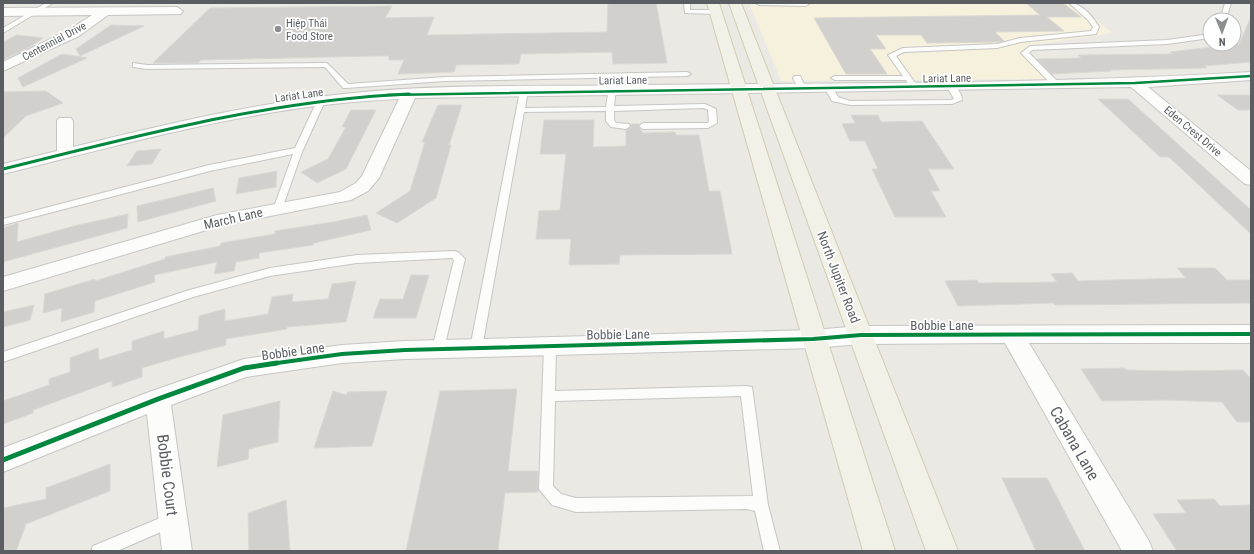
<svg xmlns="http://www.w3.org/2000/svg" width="1254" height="554" font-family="'Roboto Condensed',sans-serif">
  <rect width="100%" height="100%" fill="#eae9e4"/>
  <path fill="#f5f1dc" d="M749,3H1075L1112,33L1028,46L1020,52L1050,79L781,81Z"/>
  <path fill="#d1d0cd" stroke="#dad8d3" d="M608,3H656L667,63L613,64L612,52L521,54L519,64L456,65L454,72L398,74L404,60H389V56H374L201,60L198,63H153L210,8L392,6L385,18L434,17L427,35L607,32Z
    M1026,3H1063L1081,17H1047L1064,31L995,32L1004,41L998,42L927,43L921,35H876L886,49H870L887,74H846L814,18L1040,15Z
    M1251,17V62L1204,66L1207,68L1109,70L1111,71L1052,74L1037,59L1081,58L1078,55L1173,54L1170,52L1239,44Z
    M111,25L144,26L80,56L76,49Z
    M17,35L43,38L30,47L3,60V42Z
    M62,54L87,58L23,87L18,78Z
    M46,91L63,103L26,116L3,138V92Z
    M1217,95H1251V110H1238Z
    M1098,99H1128L1251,210V234L1169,157H1160Z
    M438,105H462L449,145H451L436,198L397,223L376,213L410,191L425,142H422Z
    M351,110H376L346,169L317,183L301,172L328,159L346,127H342Z
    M851,115H878L881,122L922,121L954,169H928L940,191H931L946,217H895L872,169H878L865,141H850L842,124L855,123Z
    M544,120H594L593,147L626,146V130L631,127V124H639L638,126L643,133L675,132L676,135H699L709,191H720L732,254L620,255L619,264L569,265L571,239H536L539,211L560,210L566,154H540Z
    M161,149L152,164L127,166L137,151Z
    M277,171L276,187L236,194L239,178Z
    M213,188L216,201L138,222L137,206Z
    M128,214L127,228L3,262V228L18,223L17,242L74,226Z
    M367,215L371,230L314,243L313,245L259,253V258L236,262L234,271L214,274L217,262L154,275L155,282L95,301L94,312L61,322L62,308L43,313L45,294L95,279V281L165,259V257L220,246L221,243L275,234V231L333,222Z
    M1177,268H1215L1227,280H1251V303L1055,305L1054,303L958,306L945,281L977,280L979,283L1057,282L1051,274L1072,273L1078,281L1186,278Z
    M411,275H429L416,318H373L380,299H403Z
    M356,281L346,322L287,327V329L226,339V345L179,357L142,368V377L112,387V381L33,410V413L3,424V401L49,385V379L70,372V358L98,348L99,360L132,350V341L164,331V339L198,330L199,316L225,309V321L268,314L272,297L293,294L292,302L328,299L332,284Z
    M34,305L30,320L3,327V312Z
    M1125,368L1126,370L1173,371L1243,370L1251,379V422H1237L1222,402L1166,400L1102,401L1081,369Z
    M517,389L508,471H538V492L505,493L498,551H406L440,391Z
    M333,391L346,395L348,392L387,391L372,446L314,448Z
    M280,401L278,442L249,449L248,459L217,467L223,415Z
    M110,464V491L26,524L16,551H3V508L46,499V488Z
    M1002,478H1047L1085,551H1036Z
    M1214,499L1220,506L1251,505V551H1177L1153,514L1186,513L1177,500Z
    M286,500L290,551H249L248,513Z"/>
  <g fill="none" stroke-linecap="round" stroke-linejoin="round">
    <defs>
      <path id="lane" d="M46,3H53L3,33V28Z
        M684,3H690V10H715L718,12L715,14L685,13Z
        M756,3H808L809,4L806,6L759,5Z
        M1069,3C1082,3 1093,17 1099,27L1096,34L1021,42L997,48L904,52L896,56L918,87L914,89H911L906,80H835L831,78L835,76H903L888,55L903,48L997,44L1020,38L1091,31L1093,27L1088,20Z
        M1225,3H1231L1226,20H1220Z
        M1210,34V38L1167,44L1032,50L1029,53L1061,85L1057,87H1054L1021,53L1030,46L1167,40Z
        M133,63L147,65L327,63L348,84L445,77L687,72L691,74L687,76L445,81L346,88H343L325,67L147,69L133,67Z
        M794,76H800L806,88L805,90H799L793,78Z
        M825,85H831L838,97L850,101L951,100L954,99L947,87L951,85C957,86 962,94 962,100L952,104L850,105L832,101L824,87Z
        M609,87L616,89L614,106L705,104L716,109L717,123L708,128L643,129L639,126L643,123H707L709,122L708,110L704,108L614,111V120L616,123L629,124L630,126L626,129L611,127L606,121V111L524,112L482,348L480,351H472L470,348L520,91L524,89L528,91L525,108L606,107Z
        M318,99L325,101L302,152L282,209L279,210L274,207L293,154L210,171L3,225V219L209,165L295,148Z
        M454,251L458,252L465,259L444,349L442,352H434L432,349L454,260L452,258L357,263L270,276L193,297L3,362V352L186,291L270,268L357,255Z
        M550,341L554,343L556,346L555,391L747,386L752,387L768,505L780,551H764L755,511L747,509L576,512L552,505L539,489L544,346L546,343ZM741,396L753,496L576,498L561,494L553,486L555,401Z
        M172,513L177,515L180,520L177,525L117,551H91L93,546Z"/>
      <path id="street" d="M177,7L183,11L181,14L108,15L79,36L3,71V62L69,30L92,15L3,16V8Z
        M1251,72V80L1148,87L1251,171V185L1245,184L1131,87L415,98L379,178L368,191L351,200L220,226L3,291V277L217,215L340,192L356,183L362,176L399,99C265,104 133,142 3,174V164L57,151V121L59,118H71L73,121V147C166,124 259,102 353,93C448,83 544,87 639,85C843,83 1047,84 1251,72Z
        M1251,325V343H1029L1149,541L1153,551H1122L1005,343L861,344L813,348L405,359L342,363L246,377L171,405L192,551H162L147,414L3,472V448L149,392L244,359L342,345L405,341L813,330L861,326Z"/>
      <path id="primary" d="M707,3H719L895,551H863Z
        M729,3H741L958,551H926Z"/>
    </defs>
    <use href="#lane" stroke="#c6c6c5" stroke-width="2"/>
    <use href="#street" stroke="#c6c6c5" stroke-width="2"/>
    <use href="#primary" stroke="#d2cbb1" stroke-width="2"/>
    <use href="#lane" fill="#fcfcfb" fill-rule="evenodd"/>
    <use href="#street" fill="#fcfcfb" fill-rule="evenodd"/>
    <use href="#primary" fill="#f2f1e7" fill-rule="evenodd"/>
    <defs>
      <path id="cycleway-far3" d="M387,95L1135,83L1251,76"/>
      <path id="cycleway-far2" d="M3,169C137,136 271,100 409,94"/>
      <path id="cycleway-far1" d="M270,364L342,354L405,350L813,339L861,335L1251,334"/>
      <path id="cycleway" d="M3,460L158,399L244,368L277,363"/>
    </defs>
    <use href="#cycleway-far3" stroke="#fff" stroke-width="4"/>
    <use href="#cycleway-far2" stroke="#fff" stroke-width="5"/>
    <use href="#cycleway-far1" stroke="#fff" stroke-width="6"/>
    <use href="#cycleway" stroke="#fff" stroke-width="8"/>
    <use href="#cycleway-far3" stroke="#00873e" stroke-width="2.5"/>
    <use href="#cycleway-far2" stroke="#00873e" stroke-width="3"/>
    <use href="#cycleway-far1" stroke="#00873e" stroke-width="4"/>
    <use href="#cycleway" stroke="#00873e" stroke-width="5"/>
  </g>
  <circle fill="#8c8e90" stroke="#fff" stroke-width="1.5" cx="278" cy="29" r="4"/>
  <g text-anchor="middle" stroke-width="3.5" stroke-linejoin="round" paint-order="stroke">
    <g font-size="11" fill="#5a5d62" stroke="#fff" text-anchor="start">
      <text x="286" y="27">Hiệp Thái<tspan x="286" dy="13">Food Store</tspan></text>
    </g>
    <g font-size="11" fill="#5a5d62" stroke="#fff">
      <text transform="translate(54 41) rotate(-28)" y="4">Centennial Drive</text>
      <text transform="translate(947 78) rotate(-1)" y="4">Lariat Lane</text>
      <text transform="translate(623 80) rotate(-1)" y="4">Lariat Lane</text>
      <text transform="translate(299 95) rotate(-8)" y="4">Lariat Lane</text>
      <text transform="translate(1193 131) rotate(40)" y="4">Eden Crest Drive</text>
    </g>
    <g font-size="13" fill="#5a5d62" stroke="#fff">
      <text transform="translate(233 218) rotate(-13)" y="5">March Lane</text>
      <text transform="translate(839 277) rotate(69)" y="5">North Jupiter Road</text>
      <text x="942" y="330">Bobbie Lane</text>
      <text transform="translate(618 334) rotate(-1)" y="5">Bobbie Lane</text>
      <text transform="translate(293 351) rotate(-8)" y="5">Bobbie Lane</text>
    </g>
    <g font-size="16" fill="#5a5d62" stroke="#fff">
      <text transform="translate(1075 443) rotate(60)" y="6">Cabana Lane</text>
      <text transform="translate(168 475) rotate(83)" y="6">Bobbie Court</text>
    </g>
  </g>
  <rect width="1254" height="554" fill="none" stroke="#5a5d62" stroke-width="8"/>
  <g transform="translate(1222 32) rotate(179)"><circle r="19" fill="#ffffff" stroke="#bdbec0"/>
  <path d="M0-3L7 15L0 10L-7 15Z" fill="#8c8e90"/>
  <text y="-6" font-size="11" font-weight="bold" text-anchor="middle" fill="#5a5d62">N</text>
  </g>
</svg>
